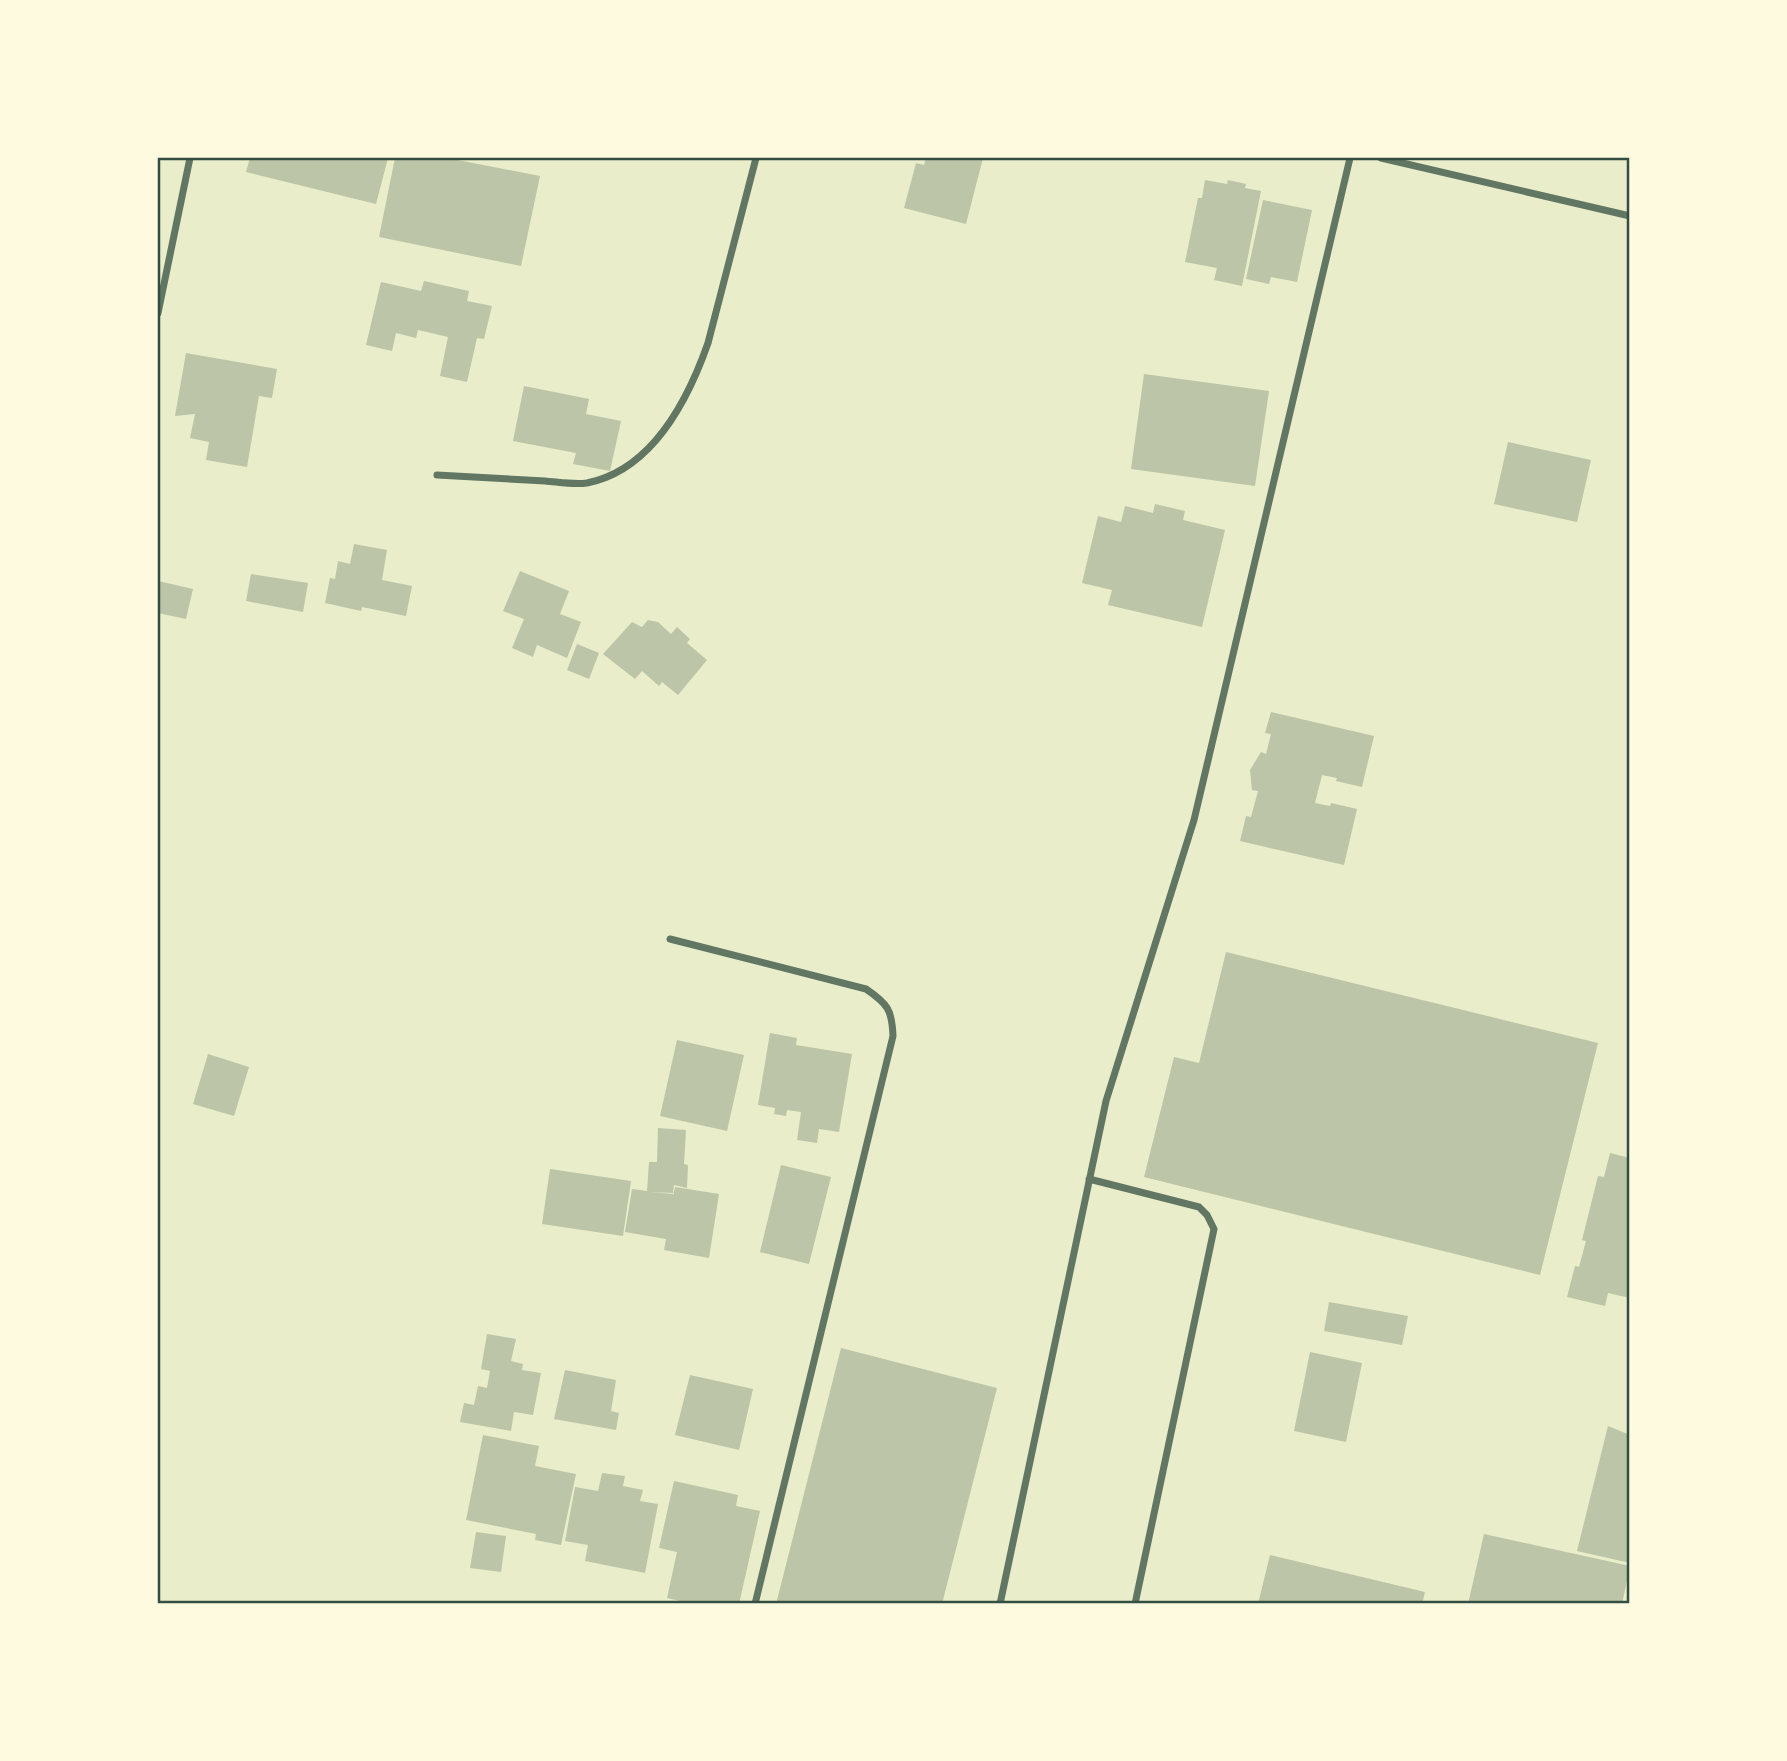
<svg xmlns="http://www.w3.org/2000/svg" width="1787" height="1761" font-family="'Roboto Condensed',sans-serif">
  <rect width="100%" height="100%" fill="#e9edc9"/>
  <path fill="#bcc5a7" d="M250,158H388L376,204L246,172Z
    M395,158H447L540,176L521,266L379,237Z
    M926,158H983L966,224L904,208L916,163L924,165Z
    M1205,180L1227,184L1228,180L1246,184L1245,188L1261,191L1242,286L1214,280L1217,268L1185,262L1198,198H1202Z
    M1263,200L1312,210L1297,282L1271,277L1269,284L1246,279Z
    M424,281L469,291L467,301L492,306L484,339L477,338L467,382L440,376L448,337L418,330L416,338L396,333L392,351L366,345L381,282L421,291Z
    M186,353L277,369L272,398L259,396L247,467L206,460L209,442L190,438L195,414L175,416Z
    M1144,374L1269,391L1255,486L1131,469Z
    M524,386L589,399L586,414L621,421L610,471L573,464L576,453L513,441Z
    M1508,442L1591,460L1577,522L1494,504Z
    M1155,504L1185,511L1183,520L1225,530L1202,627L1108,605L1112,590L1082,583L1098,516L1121,522L1125,506L1153,513Z
    M354,544L387,550L382,580L412,586L406,616L362,607L361,611L325,603L330,578L335,579L338,561L350,564Z
    M520,571L569,591L560,614L581,622L567,658L537,645L533,657L512,648L524,619L503,611Z
    M251,574L308,583L303,612L246,601Z
    M158,581L193,589L186,619L158,613Z
    M648,620L658,622L671,634L677,627L690,639L687,643L707,660L678,695L662,682L659,686L642,671L635,679L603,654L632,622L642,627Z
    M577,644L599,653L589,679L567,670Z
    M1271,712L1374,736L1362,787L1336,781L1337,778L1322,775L1315,803L1330,806L1331,803L1357,809L1344,865L1240,841L1246,816L1251,817L1258,791L1252,790L1250,770L1261,752L1266,754L1271,734L1265,733Z
    M1226,952L1598,1043L1540,1275L1144,1177L1174,1057L1199,1063Z
    M770,1033L797,1038L796,1045L852,1054L839,1132L819,1129L817,1143L797,1140L801,1112L787,1110L786,1116L774,1114L775,1108L758,1105Z
    M677,1040L744,1055L727,1131L660,1116Z
    M208,1054L249,1067L234,1116L193,1104Z
    M658,1128L686,1130L684,1164L688,1165L687,1188L674,1185L673,1193L650,1192L673,1194V1196L675,1187L719,1194L709,1258L664,1250L666,1239L625,1232L632,1189L647,1191L649,1162H657Z
    M1610,1153L1630,1158V1298L1608,1293L1605,1306L1567,1297L1575,1266L1579,1267L1586,1241L1582,1240L1598,1176L1604,1177Z
    M781,1165L831,1177L809,1264L760,1252Z
    M550,1169L631,1181L623,1236L542,1224Z
    M1329,1302L1408,1316L1402,1345L1324,1331Z
    M487,1334L516,1339L511,1361L523,1364L522,1370L541,1373L533,1415L514,1412L511,1431L460,1422L464,1403L474,1405L478,1386L487,1388L490,1371L481,1369Z
    M841,1348L997,1388L942,1604H776Z
    M1310,1352L1362,1363L1346,1442L1294,1431Z
    M565,1370L616,1380L611,1411L619,1413L616,1430L554,1419Z
    M690,1375L753,1389L739,1450L675,1435Z
    M1608,1426L1630,1435V1563L1577,1551Z
    M483,1435L539,1446L535,1466L576,1474L561,1545L535,1540L536,1534L466,1520Z
    M602,1473L625,1476L623,1486L643,1490L640,1501L658,1504L645,1573L585,1561L588,1545L565,1541L575,1487L598,1491Z
    M674,1481L738,1495L736,1506L760,1511L739,1604H693L667,1598L677,1552L659,1548Z
    M476,1532L506,1536L501,1572L470,1568Z
    M1484,1534L1630,1566L1622,1604H1468Z
    M1270,1555L1425,1592L1422,1604H1258Z"/>
  <g fill="none" stroke-linecap="round" stroke-linejoin="round">
    <path stroke="#617663" stroke-width="7" d="M1381,158L1630,216
      M158,313L190,158
      M437,475C473,477 509,479 545,481C558,482 574,485 587,483C652,470 688,400 708,343L756,158
      M670,939L866,989C888,1004 892,1010 893,1036L755,1604
      M1089,1179L1199,1207L1207,1215L1214,1229L1135,1604
      M1000,1604L1106,1101L1194,820L1350,158"/>
  </g>
  <rect width="1787" height="1761" fill="none" stroke="#fefae0" stroke-width="318"/>
  <rect x="159" y="159" width="1469" height="1443" fill="none" stroke="#344e41" stroke-width="2.5"/>
</svg>
